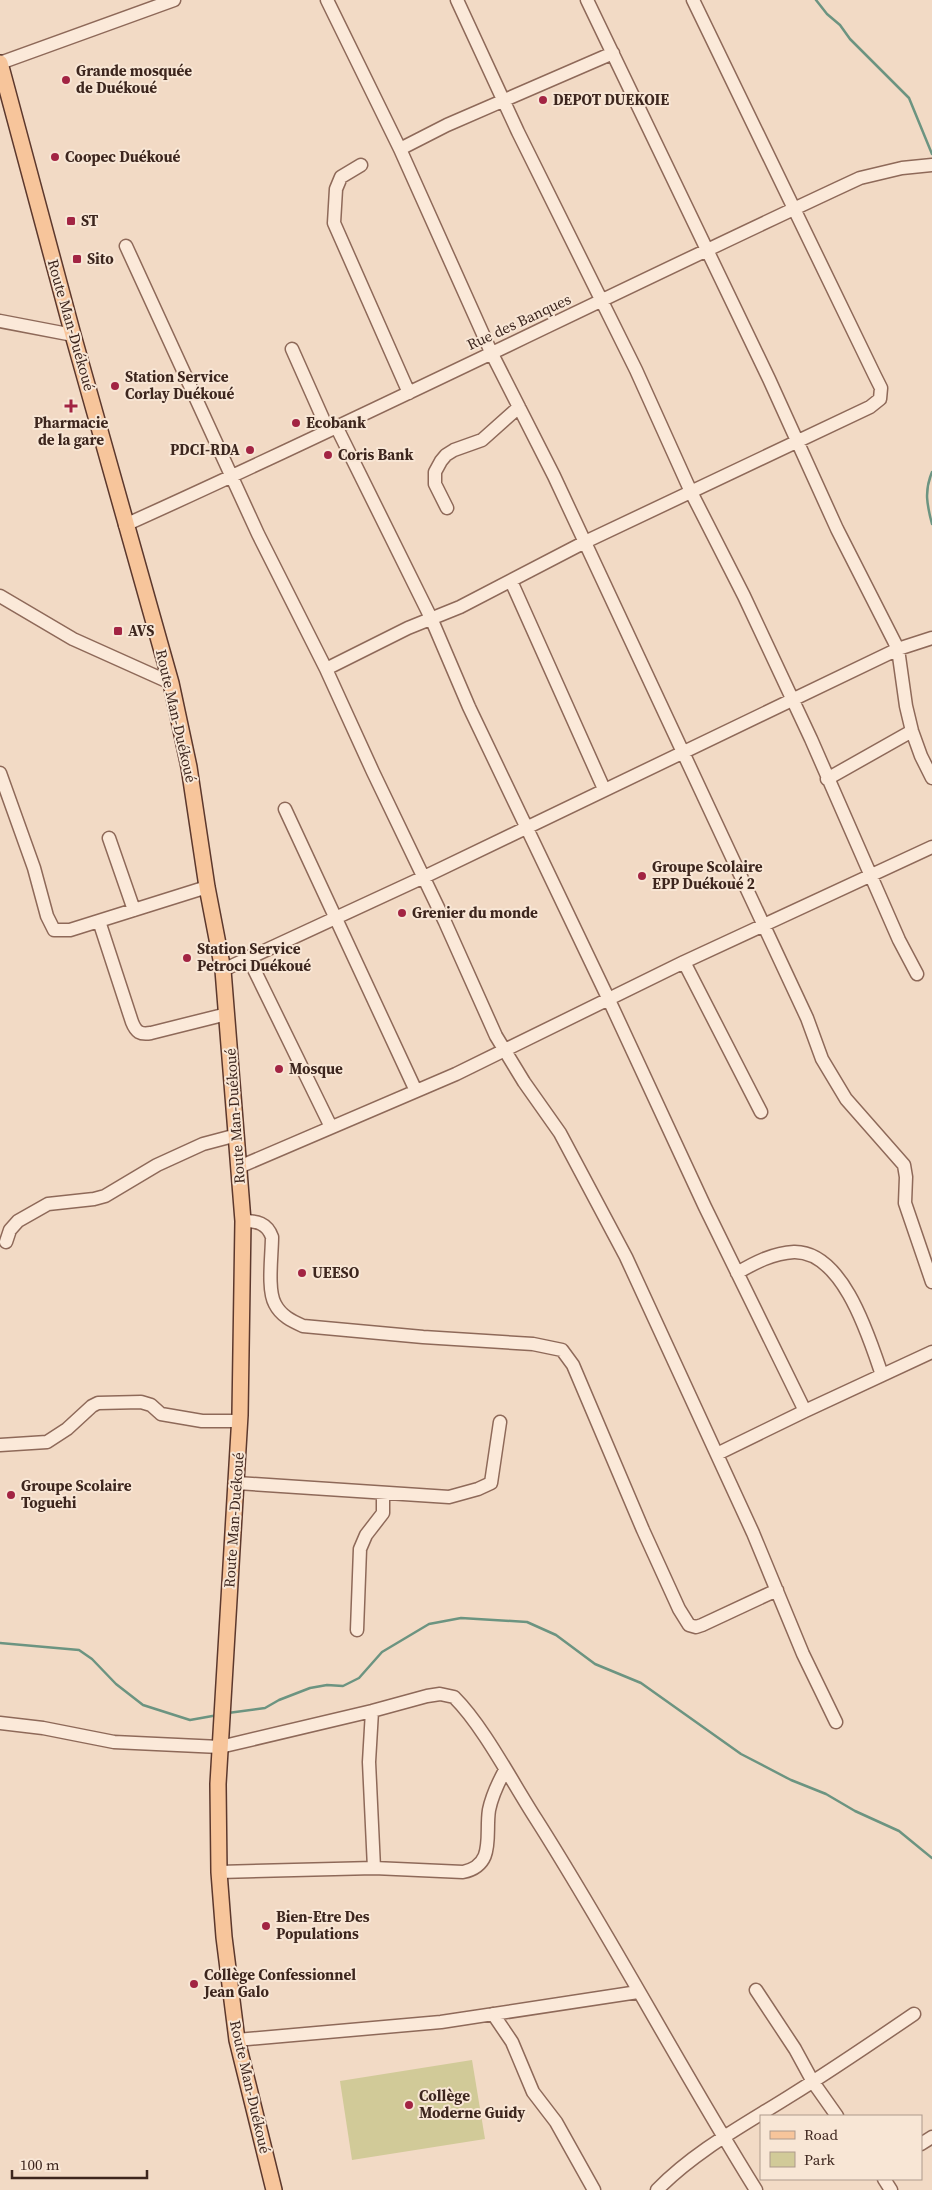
<svg xmlns="http://www.w3.org/2000/svg" width="932" height="2190" font-family="'Source Serif 4',serif">
  <rect width="100%" height="100%" fill="#f2dac5"/>
  <path fill="#d1ca98" d="M472,2060L485,2139L352,2160L340,2081Z"/>
  <g fill="none" stroke-linecap="round" stroke-linejoin="round">
    <path stroke="#6c9481" stroke-width="2.5" d="M816,0L827,14L840,25L850,39L909,98L932,154
      M932,472C924,491 927,505 932,524
      M0,1643L79,1650L92,1659L116,1684L143,1705L190,1720L218,1715
      M228,1713L265,1708L279,1700L310,1688L327,1685L343,1686L359,1678L382,1652L429,1624L461,1618L527,1622L556,1635L595,1664L641,1683L741,1754L791,1780L826,1794L855,1811L899,1831L932,1858"/>
    <defs>
      <path id="minor" d="M327,0L400,149L491,352L554,476L807,1018L822,1059L846,1099L904,1165L906,1177L905,1203L932,1282
        M457,0L518,132L636,370L691,492L744,596L811,739L899,940L917,974
        M587,0L769,379L837,529L898,649L906,706L912,731L921,756L932,778
        M0,63L174,0
        M400,149L447,125L613,53
        M361,165L341,177L336,189L334,223L409,393
        M126,246L258,534L326,669L373,772L445,922L496,1036L524,1082L560,1133L626,1257L753,1533L803,1654L836,1722
        M0,321L73,335
        M292,349L328,430
        M336,426L431,618L469,707L609,1000L705,1207L805,1411
        M447,508L435,484V472L441,461L446,455L454,450L482,440L519,407
        M125,525C372,414 614,292 860,178L902,168L932,165
        M511,581L604,789
        M0,596L73,639L171,683
        M326,669L408,628L460,607L585,542L870,407L880,399L881,388L875,376L693,0
        M0,773L34,868L47,916L54,930H70L207,887
        M827,779L912,731
        M285,809L416,1091
        M109,838L134,910
        M99,921L132,1022C136,1032 140,1035 151,1033L227,1014
        M248,957L331,1127
        M684,962L761,1112
        M223,970L424,877L898,649L932,638
        M239,1167L456,1074L684,962L932,847
        M243,1221C257,1221 267,1223 272,1237C272,1255 267,1290 275,1304C281,1316 292,1321 303,1326L423,1337L533,1344L562,1350L573,1365L643,1530L679,1609L689,1625L696,1627L702,1625L777,1590
        M6,1242L10,1230L18,1221L48,1204L94,1199L105,1196L157,1165L203,1144L237,1135
        M737,1273C754,1263 773,1253 794,1252C843,1251 869,1337 882,1375
        M0,1445L47,1442L67,1429L92,1406L98,1403L141,1402L151,1405L161,1414L202,1421H240
        M717,1454L805,1411L932,1352
        M237,1483L449,1497L478,1489L491,1483L500,1422
        M357,1630L360,1549L366,1535L383,1513V1493
        M372,1711L369,1762L374,1868
        M0,1723L43,1728L114,1742L220,1747L372,1711L427,1696L440,1694L454,1697C484,1727 512,1782 536,1819C613,1940 680,2068 756,2190
        M219,1872L374,1868L463,1872C496,1865 485,1835 489,1810C492,1795 498,1783 505,1770
        M756,1990L795,2049L813,2082L837,2116
        M493,2014L512,2042L533,2092L556,2122L594,2190
        M237,2040L441,2022L638,1992
        M921,2144L932,2137
        M884,2179L891,2190
        M657,2190C695,2151 744,2125 790,2096C832,2070 873,2042 914,2014"/>
      <path id="major" d="M0,63L73,335L171,683L189,767L207,887L223,970L243,1221L240,1415L218,1784L219,1872L224,1937L237,2040L274,2190"/>
    </defs>
    <use href="#minor" stroke="#8e6959" stroke-width="15"/>
    <use href="#major" stroke="#5c382d" stroke-width="18"/>
    <use href="#minor" stroke="#fbe9d9" stroke-width="12"/>
    <use href="#major" stroke="#f7c59b" stroke-width="15"/>
  </g>
  <g fill="#a22443" stroke="#f8e6d5" stroke-width="2">
    <circle cx="66" cy="80" r="5"/>
    <circle cx="543" cy="100" r="5"/>
    <circle cx="55" cy="157" r="5"/>
    <rect x="66" y="216" width="10" height="10" rx="2.5"/>
    <rect x="72" y="254" width="10" height="10" rx="2.5"/>
    <circle cx="115" cy="386" r="5"/>
    <path d="M68.5 398.5h5v5h5v5h-5v5h-5v-5h-5v-5h5z"/>
    <circle cx="296" cy="423" r="5"/>
    <circle cx="250" cy="450" r="5"/>
    <circle cx="328" cy="455" r="5"/>
    <rect x="113" y="626" width="10" height="10" rx="2.5"/>
    <circle cx="642" cy="876" r="5"/>
    <circle cx="402" cy="913" r="5"/>
    <circle cx="187" cy="958" r="5"/>
    <circle cx="279" cy="1069" r="5"/>
    <circle cx="302" cy="1273" r="5"/>
    <circle cx="11" cy="1495" r="5"/>
    <circle cx="266" cy="1926" r="5"/>
    <circle cx="194" cy="1984" r="5"/>
    <circle cx="409" cy="2105" r="5"/>
  </g>
  <g text-anchor="middle" stroke-width="4" stroke-linejoin="round" paint-order="stroke">
    <g font-size="15" font-weight="bold" fill="#3d261e" stroke="#f8e6d5" text-anchor="start">
      <text x="76" y="76">Grande mosquée<tspan x="76" dy="17">de Duékoué</tspan></text>
      <text x="553" y="105">DEPOT DUEKOIE</text>
      <text x="65" y="162">Coopec Duékoué</text>
      <text x="81" y="226">ST</text>
      <text x="87" y="264">Sito</text>
      <text x="125" y="382">Station Service<tspan x="125" dy="17">Corlay Duékoué</tspan></text>
      <text x="71" y="428" text-anchor="middle">Pharmacie<tspan x="71" dy="17">de la gare</tspan></text>
      <text x="306" y="428">Ecobank</text>
      <text x="240" y="455" text-anchor="end">PDCI-RDA</text>
      <text x="338" y="460">Coris Bank</text>
      <text x="128" y="636">AVS</text>
      <text x="652" y="872">Groupe Scolaire<tspan x="652" dy="17">EPP Duékoué 2</tspan></text>
      <text x="412" y="918">Grenier du monde</text>
      <text x="197" y="954">Station Service<tspan x="197" dy="17">Petroci Duékoué</tspan></text>
      <text x="289" y="1074">Mosque</text>
      <text x="312" y="1278">UEESO</text>
      <text x="21" y="1491">Groupe Scolaire<tspan x="21" dy="17">Toguehi</tspan></text>
      <text x="276" y="1922">Bien-Etre Des<tspan x="276" dy="17">Populations</tspan></text>
      <text x="204" y="1980">Collège Confessionnel<tspan x="204" dy="17">Jean Galo</tspan></text>
      <text x="419" y="2101">Collège<tspan x="419" dy="17">Moderne Guidy</tspan></text>
    </g>
    <g font-size="15" fill="#3d261e" stroke="#f8e6d5">
      <text transform="translate(519 322) rotate(-25)" y="5">Rue des Banques</text>
      <text transform="translate(71 325) rotate(74)" y="5">Route Man-Duékoué</text>
      <text transform="translate(176 716) rotate(77)" y="5">Route Man-Duékoué</text>
      <text transform="translate(235 1116) rotate(-94)" y="5">Route Man-Duékoué</text>
      <text transform="translate(234 1520) rotate(-86)" y="5">Route Man-Duékoué</text>
      <text transform="translate(250 2087) rotate(77)" y="5">Route Man-Duékoué</text>
    </g>
  </g>
  <rect x="760" y="2115" width="162" height="65" fill="#f8e6d5" stroke="#ad998c"/>
  <rect x="770" y="2131" width="25" height="8" fill="#f7c59b" stroke="#ad998c"/>
  <text x="804" y="2140" font-size="15" fill="#3d261e">Road</text>
  <rect x="770" y="2152" width="25" height="15" fill="#d1ca98" stroke="#ad998c"/>
  <text x="804" y="2165" font-size="15" fill="#3d261e">Park</text>
  <path d="M12 2170v8h135v-8" fill="none" stroke="#3d261e" stroke-width="2.5"/>
  <text x="20" y="2170" font-size="15" fill="#3d261e" stroke="#f8e6d5" stroke-width="4" paint-order="stroke">100 m</text>
</svg>
